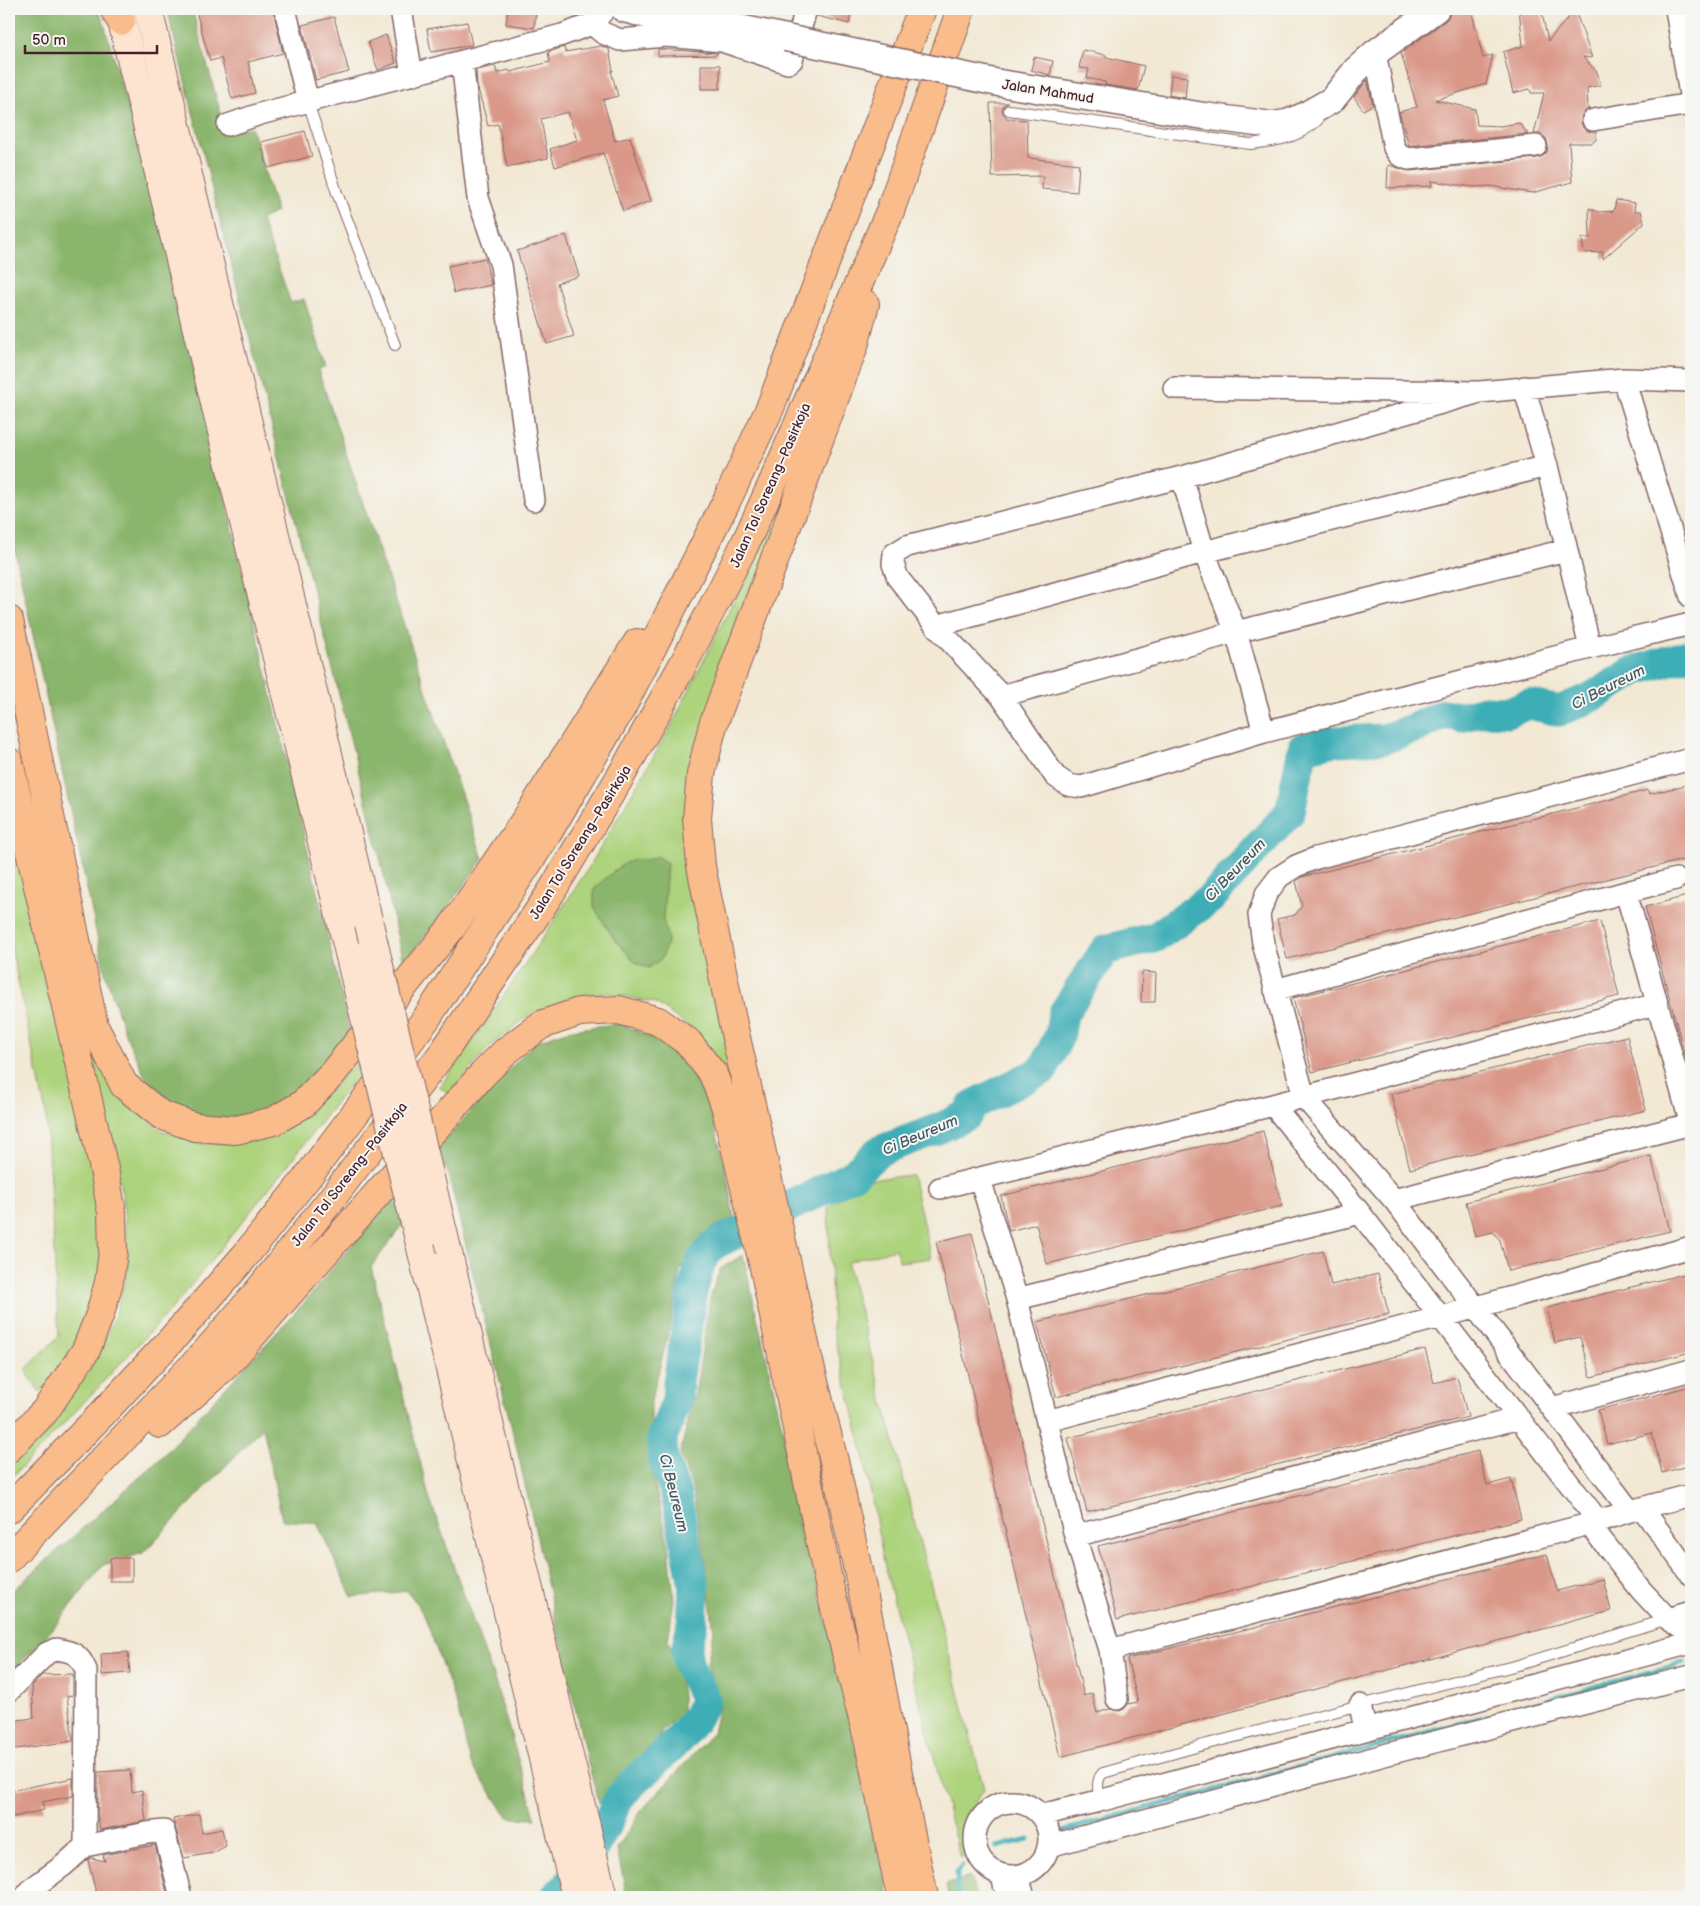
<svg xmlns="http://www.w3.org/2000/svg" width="1700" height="1906" font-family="'Balsamiq Sans',sans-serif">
  <rect width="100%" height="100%" fill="#f6f6f2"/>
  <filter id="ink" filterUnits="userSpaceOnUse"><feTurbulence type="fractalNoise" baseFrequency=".02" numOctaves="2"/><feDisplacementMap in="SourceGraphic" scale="10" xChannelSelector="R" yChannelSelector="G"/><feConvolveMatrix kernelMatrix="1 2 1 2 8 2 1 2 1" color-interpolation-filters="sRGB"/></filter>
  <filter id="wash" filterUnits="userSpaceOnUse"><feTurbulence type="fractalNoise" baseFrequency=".0096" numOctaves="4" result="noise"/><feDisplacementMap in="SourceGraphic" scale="20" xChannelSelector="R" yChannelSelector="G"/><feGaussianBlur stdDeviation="1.12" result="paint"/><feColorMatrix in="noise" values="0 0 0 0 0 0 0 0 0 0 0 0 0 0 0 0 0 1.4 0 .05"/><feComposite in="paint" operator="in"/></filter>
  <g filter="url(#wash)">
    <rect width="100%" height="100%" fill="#f2e8d3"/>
    <path fill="#add37d" stroke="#7c7954" d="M771,526L780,531L687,823L735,1090L726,1079L701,1036L656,1003L609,993L573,998L529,1015L489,1047L449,1094L440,1087L501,1000L588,869L669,730Z
      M9,813L91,1147L104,1272L70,1360L40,1392L25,1370L59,1336L46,1114L9,937Z
      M81,1014L99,1067L130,1107L161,1130L198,1144L246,1142L294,1124L360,1060L365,1065L287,1166L176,1304L74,1413L9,1480V1464L88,1374L115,1316L129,1265L122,1194Z
      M912,1175L931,1258L900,1262L895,1249L847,1262L984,1789C966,1818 958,1818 966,1855L960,1858L884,1563L862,1447L833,1331L828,1207L866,1180Z"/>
    <path fill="#8ab56c" stroke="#6a6a4c" d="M9,9H97L103,20L163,230L351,1037L318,1078L279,1107L216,1121L181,1110L148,1083L126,1036L105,973L9,523Z
      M167,9H192L226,133L251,127L277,212L261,219L291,303L304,299L326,367L318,370L483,859L433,927L403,963L379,853Z
      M657,856L667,863L663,919L668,939L662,958L649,968L636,963L614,939L594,907V889C603,881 622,862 633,860C644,858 647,862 657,856Z
      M619,1023L669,1045L706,1093L726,1170L734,1218L710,1229L680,1270L668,1335L651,1401V1468L669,1547L674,1600L668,1640L677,1669L682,1695V1713L663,1730L645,1762L616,1777L600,1806L586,1756L517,1449L446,1166L371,1267L429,1497L494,1679L536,1819L509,1818L471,1764L457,1706L424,1615L408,1591L352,1597L317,1523L282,1520L263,1427L143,1553L103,1565L52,1630L9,1675V1594L159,1460L302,1305L359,1237L485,1095L535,1042L566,1031Z
      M743,1255L889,1897H627L617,1849L641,1811L713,1733L719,1706L707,1663L714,1632L704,1552L692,1488L680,1453L696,1389L710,1298L720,1269Z
      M970,1877L976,1897H948L946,1885Z"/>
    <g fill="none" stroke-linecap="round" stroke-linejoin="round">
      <path stroke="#3cadb6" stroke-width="5" d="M1059,1832L1684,1663
        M997,1847L1028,1839
        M958,1897L957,1872L962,1866"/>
      <path stroke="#3cadb6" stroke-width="31" d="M555,1897C580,1877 594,1847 609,1819C613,1811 617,1800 623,1793C648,1765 695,1734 705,1699L689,1666L686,1650L692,1625L694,1585L676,1495L663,1458L662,1437L677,1401L678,1382L693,1288L701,1261L713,1245L854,1174L879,1151L940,1128L967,1115L973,1105L1043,1070L1060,1034L1063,1014L1105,950L1156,937L1210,899L1290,812L1303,748L1335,741L1384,739L1417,727L1444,714L1460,717L1484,711L1508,712L1529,704L1559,711L1592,697L1634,671L1691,654"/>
    </g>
    <g id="blocks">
      <path fill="#da9888" d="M206,9H273L283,53L248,62L255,93L232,99L221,58L210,61L196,11Z
        M508,9H536L534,28L506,24Z
        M818,9H852L849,24L817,16Z
        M1451,9H1471L1483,58L1493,55L1486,84L1435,100L1475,109L1477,125L1500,126L1519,123L1528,134L1409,146L1399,112L1417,107L1401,53L1445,21L1449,16Z
        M1519,9H1541L1548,41L1575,10L1592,58L1583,57L1597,72L1601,85L1587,88L1588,109L1582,115L1581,122L1583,128L1588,131L1596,132V140L1591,143H1569L1572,182L1532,193L1490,186L1473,187L1431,181L1432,186L1387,188L1388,165L1409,171L1537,158L1543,156L1547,152L1548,145L1546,138L1541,134H1534L1544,93H1531L1530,89L1513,93L1503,52L1523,46Z
        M334,17L349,72L316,80L302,25Z
        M467,22L472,45L431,52L427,29Z
        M386,35L396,63L378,70L368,42Z
        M601,46L609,49L613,71H611L618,96L603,100L615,141L630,137L651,201L623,211L603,153L555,167L550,149L577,140L568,112L541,119L548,158L507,167L498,124L488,126L477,85L476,70L495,66L497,73L509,70L510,72L550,62L548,52L564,47L565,52Z
        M658,49L717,53V55L658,56Z
        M1083,50L1106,55V57L1144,66L1138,90L1105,85V82L1087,78L1089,69L1079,68Z
        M1034,57L1053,61L1050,75L1031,70Z
        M701,65H720V89H701Z
        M1171,75L1187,77L1185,98L1169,95Z
        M1367,80L1373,105L1363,110L1354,97Z
        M990,103H1008L1004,105L1002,110L1003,113L1008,119L1027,120L1028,158L1079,164L1077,192L1042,189L1043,176L992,177Z
        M305,131L312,156L268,168L261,142Z
        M1616,200L1635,203L1634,211H1641L1644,223L1603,259V252L1584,253L1582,238H1590L1589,208L1599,212L1614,211Z
        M566,235L579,276L557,283L574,336L547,344L517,251Z
        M485,258L491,285L454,293L448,266Z
        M1691,784V858L1287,959L1277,919L1295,915L1302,906L1296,881L1302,877L1648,790L1649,794Z
        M1691,895V1062L1687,1063L1645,907Z
        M1600,921L1619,996L1312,1072L1293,998Z
        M1142,972L1156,973L1155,1002H1141Z
        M1627,1036L1646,1110L1410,1169L1391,1094Z
        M1263,1131L1282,1206L1047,1264L1036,1224L1009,1231L1001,1196Z
        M1651,1156L1670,1231L1508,1271L1500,1240L1493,1232L1475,1236L1466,1202Z
        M972,1233L1084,1696L1092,1693L1097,1713L1110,1709L1119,1711L1124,1709L1128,1704L1138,1702L1127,1659L1547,1554L1557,1591L1603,1579L1611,1611L1060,1757L936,1242Z
        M1323,1251L1331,1285L1378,1274L1389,1314L1056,1397L1037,1322Z
        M1688,1273L1691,1287V1352L1591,1377L1580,1337L1555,1343L1547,1308Z
        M1425,1349L1434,1383L1457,1377L1468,1417L1087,1512L1068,1438Z
        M1691,1386V1465L1662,1473L1652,1433L1607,1444L1598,1410Z
        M1478,1451L1487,1485L1511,1479L1521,1519L1117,1620L1098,1546Z
        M110,1558H132V1581H110Z
        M128,1652L130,1673L102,1675L101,1654Z
        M73,1674V1695L67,1696L73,1741L9,1750V1721L34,1718L32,1686L42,1675Z
        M130,1770L132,1792L142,1790L146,1821L100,1830L98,1819V1772Z
        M73,1778V1796L42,1802L44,1810L9,1818V1791Z
        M199,1814L202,1833L222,1829L226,1846L213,1853L184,1858L173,1819Z
        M155,1845L168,1897H97L88,1860L91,1858L105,1861L103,1855Z"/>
    </g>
  </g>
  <g filter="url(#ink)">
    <use href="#blocks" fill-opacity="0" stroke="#856566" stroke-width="1"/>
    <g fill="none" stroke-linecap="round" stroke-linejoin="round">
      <defs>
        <path id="service" d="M781,9L805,14
          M308,102L337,193L395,345
          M1009,110L1250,144C1277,141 1296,139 1317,121
          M1099,1801C1099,1792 1095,1780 1103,1773L1207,1744L1518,1665L1668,1619"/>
        <path id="minor" d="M285,9L308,102
          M401,9L412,75
          M1676,9L1691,101
          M592,24L603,33L620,40L666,36L722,41L788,63L792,60L806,9
          M1375,53L1394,148L1399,155L1408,159L1536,146
          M462,61L478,198L501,265L534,500
          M1593,120L1691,104
          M228,125L260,114L562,35L592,24L605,9
          M1624,379L1691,597
          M1524,387L1547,466L1590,648
          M1174,388L1480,392L1624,379L1691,381
          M1480,392L1182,477L907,546L894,554L893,564L898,578L936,626L1001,696L1055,776L1068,785L1081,787L1264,732L1590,648L1691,624
          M1182,477L1204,552L1236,632L1264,732
          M936,626L1204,552L1547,466
          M1001,696L1236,632L1566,550
          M1626,892L1691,1125
          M1275,990L1626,892L1676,879
          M1273,1105L1360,1213L1599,1522
          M980,1179L1017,1299L1075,1536L1110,1650L1117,1699
          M940,1188L1273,1105L1657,1004
          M1394,1200L1691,1124
          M1017,1299L1360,1213
          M1552,1408L1691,1370
          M1047,1421L1441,1317L1691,1247
          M1642,1508L1691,1575
          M1630,1511L1394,1200L1304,1097L1263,943L1259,915L1266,894L1279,877L1296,866L1316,858L1691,759
          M1589,1524L1641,1590L1668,1619L1691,1634
          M1075,1536L1519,1418
          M1668,1619L1691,1612
          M1110,1650L1589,1524L1630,1511L1691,1495
          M9,1691L47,1653L57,1649C74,1652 79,1654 86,1670L85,1846L64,1865L30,1890L25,1897
          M1360,1705L1365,1729
          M975 1839a37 37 0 1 1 74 0a37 37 0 1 1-74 0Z
          M1041,1815L1099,1801L1691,1643
          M85,1846L147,1833L164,1831L181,1897
          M1049,1846L1388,1754L1691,1676
          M1002,1876L1007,1897
          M1018,1876L1024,1897"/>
        <path id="tertiary" d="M624,9L651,16L712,22L786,38
          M999,83L1204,116L1272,125L1287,123L1304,116L1332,100L1356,70L1375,53L1436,9"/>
        <path id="secondary" d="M119,9L349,953
          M148,9L369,924
          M443,1232L603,1897
          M423,1256L576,1897"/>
        <path id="motorway" d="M114,9L121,21
          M865,304L854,346L713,725L701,774L697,818L701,866L731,1015L808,1358L837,1473L869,1621L898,1773L924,1897
          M9,620L94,1026L124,1085L161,1115L195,1127L236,1130L274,1121L303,1104L332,1074L452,927L528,816L637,643
          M9,762L104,1169L112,1213L113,1252L109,1282L100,1314L86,1350L45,1411L9,1448
          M160,1424L226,1365L483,1074L506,1051L541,1025L579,1012L619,1010L658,1021L688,1042L713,1074L725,1105L763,1263L830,1589L869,1743L901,1897
          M9,1509L103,1413L173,1338L244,1257L306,1179L426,1019L547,834L622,707L727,500L770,408L922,9
          M9,1558L205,1353L256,1294L329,1202L445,1050L550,894L622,774L685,661L743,548L774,480L890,211L961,9"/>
      </defs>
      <use href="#service" stroke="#856566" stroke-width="12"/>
      <use href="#minor" stroke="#856566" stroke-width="24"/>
      <use href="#tertiary" stroke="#856566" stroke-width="29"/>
      <use href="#secondary" stroke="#856566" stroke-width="30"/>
      <use href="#motorway" stroke="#856566" stroke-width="30"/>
      <use href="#service" stroke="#fff" stroke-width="10"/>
      <use href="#minor" stroke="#fff" stroke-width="21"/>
      <use href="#tertiary" stroke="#fff" stroke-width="26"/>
      <use href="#secondary" stroke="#fde4d0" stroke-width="28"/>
      <use href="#motorway" stroke="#f9bc8a" stroke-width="28"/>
      <defs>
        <path id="tertiary-bridge" d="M786,38L999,83"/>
        <path id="secondary-bridge" d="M369,924L443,1232
          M349,953L423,1256"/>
      </defs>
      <use href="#tertiary-bridge" stroke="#856566" stroke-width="29" stroke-linecap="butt"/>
      <use href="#secondary-bridge" stroke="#856566" stroke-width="30" stroke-linecap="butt"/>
      <use href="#tertiary-bridge" stroke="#fff" stroke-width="26"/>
      <use href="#secondary-bridge" stroke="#fde4d0" stroke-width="28"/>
    </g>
  </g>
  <g text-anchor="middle" stroke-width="4" stroke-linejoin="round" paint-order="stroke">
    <g font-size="14" fill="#4a1f2b" stroke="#f6f6f2">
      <text transform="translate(1048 91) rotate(9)" y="5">Jalan Mahmud</text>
      <text transform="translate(770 485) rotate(-66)" y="5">Jalan Tol Soreang–Pasirkoja</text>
      <text transform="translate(580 842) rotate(-58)" y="5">Jalan Tol Soreang–Pasirkoja</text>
      <text transform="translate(349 1174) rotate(-52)" y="5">Jalan Tol Soreang–Pasirkoja</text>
    </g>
    <g font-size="15" font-style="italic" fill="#445863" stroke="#f6f6f2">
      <text transform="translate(1608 687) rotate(-27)" y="5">Ci Beureum</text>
      <text transform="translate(1235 870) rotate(-46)" y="5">Ci Beureum</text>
      <text transform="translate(920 1135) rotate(-23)" y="5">Ci Beureum</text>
      <text transform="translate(674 1493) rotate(76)" y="5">Ci Beureum</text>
    </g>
  </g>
  <rect width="1700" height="1906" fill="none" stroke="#f6f6f2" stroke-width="30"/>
  <path d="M25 45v8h132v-8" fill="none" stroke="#4a1f2b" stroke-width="2.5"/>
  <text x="32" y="45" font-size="15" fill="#4a1f2b" stroke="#f6f6f2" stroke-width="4" paint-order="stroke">50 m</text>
</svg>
